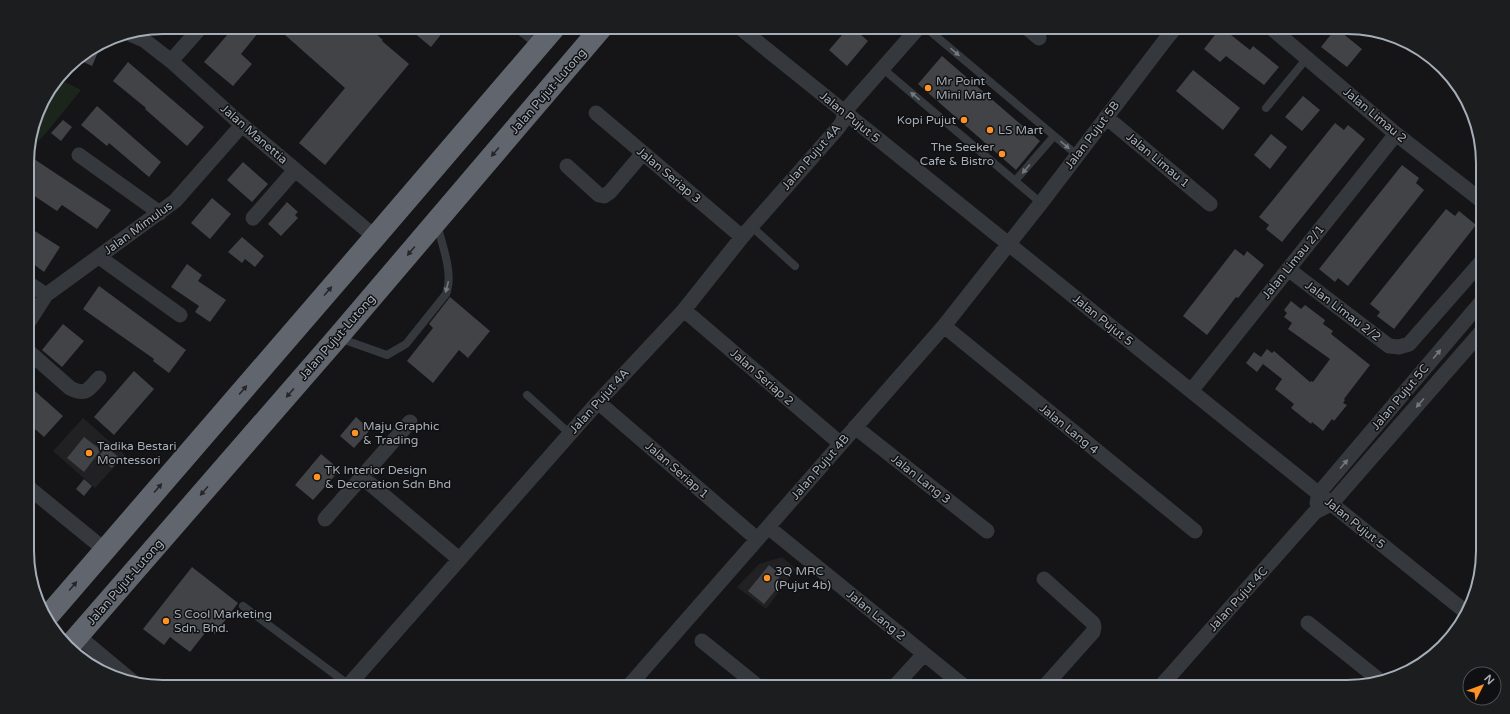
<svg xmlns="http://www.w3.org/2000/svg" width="1510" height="714" font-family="'Varela Round',sans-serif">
  <rect width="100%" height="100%" fill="#151517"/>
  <path fill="#212124" d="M83,418L125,455L95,488L53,451Z
    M782,557L796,569L766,609L737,587L759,564Z"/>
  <path fill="#1c251c" d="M59,79L81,90L46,133L28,152L41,103Z"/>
  <path fill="#414347" d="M234,27H263L241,54L252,64L233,86L204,62Z
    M276,27H368L383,40L382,41L409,64L325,165L299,143L345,88Z
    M407,27H447L431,47Z
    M849,27H852L868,41L847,66L829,50Z
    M1221,27L1250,50L1253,46L1279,67L1264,85L1226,56L1220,62L1204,49Z
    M1336,28L1362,49L1347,67L1321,47Z
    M102,43L92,66L77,59Z
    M942,56L1040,141L1016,170L918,84Z
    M128,62L204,127L187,146L145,109L146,108L113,81Z
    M1193,70L1240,108L1223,130L1176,91Z
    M1303,96L1320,110L1302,131L1285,117Z
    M97,106L161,162L149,177L109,143L107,146L81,125Z
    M63,120L72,127L61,141L51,133Z
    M1335,123L1344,130L1348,125L1365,139L1282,242L1266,229L1269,225L1259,217Z
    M1271,134L1287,147L1270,169L1254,155Z
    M31,157L111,210L97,229L62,205L57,211L27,191V162Z
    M243,162L268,184L252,202L227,180Z
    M1402,165L1419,178L1416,183L1424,190L1348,286L1338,278L1335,282L1319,269Z
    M212,198L231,214L210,239L191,223Z
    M287,202L298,212L295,215L298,218L281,236L268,224Z
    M1446,209L1455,216L1459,211L1476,225L1394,329L1377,316L1380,312L1370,304Z
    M27,226L60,247L44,272L28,260Z
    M242,237L264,256L255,267L245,259L242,263L228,252Z
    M1235,249L1244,256L1247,251L1264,265L1238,298L1236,297L1207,335L1183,316Z
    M187,264L202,275L198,281L226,300L210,322L195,312L199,306L171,287Z
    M99,286L186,350L169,373L153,361L154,359L83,309Z
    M450,297L490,331L468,358L459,350L433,383L407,361L433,328L429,324Z
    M1291,301L1301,309L1305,305L1325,320L1323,324L1333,331L1331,334L1370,365L1344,399L1345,400L1343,403L1347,405L1334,421L1332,419L1323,431L1312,422L1311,424L1291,408L1294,404L1275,389L1282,379L1263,364L1257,372L1246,363L1254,352L1261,357L1267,349L1272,353L1274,351L1310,382L1312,381L1313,382L1330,359L1288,329L1292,323L1284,317L1287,313L1284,310Z
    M63,324L84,341L62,367L42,350Z
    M134,371L154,389L114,435L94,417Z
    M28,385L63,416L44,437L28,423Z
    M356,417L370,430L354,448L340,436Z
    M84,437L101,450L84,472L67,458Z
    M106,447L120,458L112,468L98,457Z
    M321,454L340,470L313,500L295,485Z
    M84,479L92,486L84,496L76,489Z
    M769,565L781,575L778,579L782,582L764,604L748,591Z
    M192,567L238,603L215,634L209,628L190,652L170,637L164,645L143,629Z"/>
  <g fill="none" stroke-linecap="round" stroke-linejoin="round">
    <path stroke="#35383c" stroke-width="8" d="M515,27L538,45
      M925,27L1077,155
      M882,68L1041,203
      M1266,108L1307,58
      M1015,181L1054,136
      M751,226L795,266
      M339,338L387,355L406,344L446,294C454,274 442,245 437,224
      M527,395L569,433
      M243,606L349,685"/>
    <path stroke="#35383c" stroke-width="15" d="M739,27L1467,613
      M1026,27L1039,38
      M1270,27L1396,134L1482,201
      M130,34L144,40L171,61L242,125L375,237
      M171,61L201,27
      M596,113L742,237
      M1106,117L1210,204
      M79,155L160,213
      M567,166L599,195L604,196L610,192L643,153
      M253,218L295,170
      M99,257L180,315
      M1288,269L1389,346L1399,347L1409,344L1482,261
      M28,283L46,295
      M684,310L841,444
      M28,323L46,295L175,201L242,125
      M944,326L1195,531
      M28,351L70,388C86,396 88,390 99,378
      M1191,391L1396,134
      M598,402L757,539
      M855,427L987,531
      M362,477L459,559
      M28,487L105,550
      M1317,503L1319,493L1482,301
      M325,519L410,422
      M768,527L965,687
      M1308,623L1378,679
      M78,636L132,681
      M702,641L759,687
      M347,687L598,402L684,310L742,237L838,128L843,121L844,112L919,27
      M628,687L944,326L1041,203L1166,39L1176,27
      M894,687L924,654
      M1044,687L1093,632L1094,627L1093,623L1044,579
      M1160,687L1315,512L1331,504L1482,331"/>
    <path stroke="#61666e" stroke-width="22" d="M48,616L375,237L555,27
      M70,645L337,338L602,27"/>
  </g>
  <defs><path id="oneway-solid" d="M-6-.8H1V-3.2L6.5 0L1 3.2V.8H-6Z"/></defs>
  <g fill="#737980">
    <use href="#oneway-solid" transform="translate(955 52) rotate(40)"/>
    <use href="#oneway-solid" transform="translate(915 96) rotate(-140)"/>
    <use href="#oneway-solid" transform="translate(1065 145) rotate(40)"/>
    <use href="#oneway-solid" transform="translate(1026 169) rotate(130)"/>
    <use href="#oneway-solid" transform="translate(447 287) rotate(104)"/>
    <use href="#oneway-solid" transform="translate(1437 354) rotate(-50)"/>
    <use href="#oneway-solid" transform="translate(1420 403) rotate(131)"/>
    <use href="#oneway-solid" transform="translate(1344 464) rotate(-50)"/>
  </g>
  <g fill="#242629">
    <use href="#oneway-solid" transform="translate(495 152) rotate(131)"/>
    <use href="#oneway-solid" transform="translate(411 251) rotate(130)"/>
    <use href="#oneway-solid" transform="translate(328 291) rotate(-49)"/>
    <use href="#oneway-solid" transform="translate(243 390) rotate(-49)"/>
    <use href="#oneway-solid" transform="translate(290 393) rotate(131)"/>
    <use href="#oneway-solid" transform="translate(158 488) rotate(-49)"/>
    <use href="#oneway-solid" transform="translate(204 491) rotate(131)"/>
    <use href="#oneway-solid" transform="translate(73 586) rotate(-49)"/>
  </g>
  <g fill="#ff9225" stroke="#101012" stroke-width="1.5">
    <circle cx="928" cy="88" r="4"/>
    <circle cx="964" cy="120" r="4"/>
    <circle cx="990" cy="130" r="4"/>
    <circle cx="1002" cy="154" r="4"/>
    <circle cx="355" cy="433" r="4"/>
    <circle cx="89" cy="453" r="4"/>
    <circle cx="317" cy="477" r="4"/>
    <circle cx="767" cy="578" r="4"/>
    <circle cx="166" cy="621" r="4"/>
  </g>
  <g text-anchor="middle" stroke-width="3" stroke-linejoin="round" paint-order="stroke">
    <g font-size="12" fill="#a5aeb8" stroke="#101012" text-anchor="start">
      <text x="936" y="85">Mr Point<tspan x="936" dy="14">Mini Mart</tspan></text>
      <text x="956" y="124" text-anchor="end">Kopi Pujut</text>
      <text x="998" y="134">LS Mart</text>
      <text x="994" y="151" text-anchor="end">The Seeker<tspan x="994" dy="14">Cafe &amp; Bistro</tspan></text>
      <text x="363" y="430">Maju Graphic<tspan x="363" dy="14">&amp; Trading</tspan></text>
      <text x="97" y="450">Tadika Bestari<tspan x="97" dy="14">Montessori</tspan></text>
      <text x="325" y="474">TK Interior Design<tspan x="325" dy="14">&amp; Decoration Sdn Bhd</tspan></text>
      <text x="775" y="575">3Q MRC<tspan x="775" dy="14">(Pujut 4b)</tspan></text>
      <text x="174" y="618">S Cool Marketing<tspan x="174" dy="14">Sdn. Bhd.</tspan></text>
    </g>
    <g font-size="12" fill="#a5aeb8" stroke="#101012">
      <text transform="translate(548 91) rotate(-49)" y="4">Jalan Pujut-Lutong</text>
      <text transform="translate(1375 115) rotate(40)" y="4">Jalan Limau 2</text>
      <text transform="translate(850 117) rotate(39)" y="4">Jalan Pujut 5</text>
      <text transform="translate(254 134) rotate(41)" y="4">Jalan Manettia</text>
      <text transform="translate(1092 135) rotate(-53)" y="4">Jalan Pujut 5B</text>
      <text transform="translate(811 157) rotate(-49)" y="4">Jalan Pujut 4A</text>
      <text transform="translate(1158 160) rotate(40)" y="4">Jalan Limau 1</text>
      <text transform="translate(669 175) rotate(40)" y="4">Jalan Seriap 3</text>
      <text transform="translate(138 228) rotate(-36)" y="4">Jalan Mimulus</text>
      <text transform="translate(1293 262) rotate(-51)" y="4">Jalan Limau 2/1</text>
      <text transform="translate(1343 311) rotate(37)" y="4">Jalan Limau 2/2</text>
      <text transform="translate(1103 320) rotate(39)" y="4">Jalan Pujut 5</text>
      <text transform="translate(337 337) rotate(-49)" y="4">Jalan Pujut-Lutong</text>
      <text transform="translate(762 377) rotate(41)" y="4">Jalan Seriap 2</text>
      <text transform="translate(1400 397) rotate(-50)" y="4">Jalan Pujut 5C</text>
      <text transform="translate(599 401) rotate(-48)" y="4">Jalan Pujut 4A</text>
      <text transform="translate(1069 429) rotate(39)" y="4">Jalan Lang 4</text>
      <text transform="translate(820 467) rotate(-49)" y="4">Jalan Pujut 4B</text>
      <text transform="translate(677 470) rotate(41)" y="4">Jalan Seriap 1</text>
      <text transform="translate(921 479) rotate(38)" y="4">Jalan Lang 3</text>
      <text transform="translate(1355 523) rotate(39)" y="4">Jalan Pujut 5</text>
      <text transform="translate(125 582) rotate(-49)" y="4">Jalan Pujut-Lutong</text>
      <text transform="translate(1238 599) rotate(-48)" y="4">Jalan Pujut 4C</text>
      <text transform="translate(876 615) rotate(39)" y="4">Jalan Lang 2</text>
    </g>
  </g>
  <path d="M0 0H1510V714H0ZM163 34H1347A129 129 0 0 1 1476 163V551A129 129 0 0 1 1347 680H163A129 129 0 0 1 34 551V163A129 129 0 0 1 163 34Z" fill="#1c1d1f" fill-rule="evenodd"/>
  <path fill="none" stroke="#a5aeb8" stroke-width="2" d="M163 34H1347A129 129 0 0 1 1476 163V551A129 129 0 0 1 1347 680H163A129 129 0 0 1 34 551V163A129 129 0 0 1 163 34Z"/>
  <g transform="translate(1482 686) rotate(48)"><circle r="19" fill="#101012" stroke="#4c4f54"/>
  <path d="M0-3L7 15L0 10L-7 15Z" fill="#ff9225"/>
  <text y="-6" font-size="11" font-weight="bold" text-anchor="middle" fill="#a5aeb8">N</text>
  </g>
</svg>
